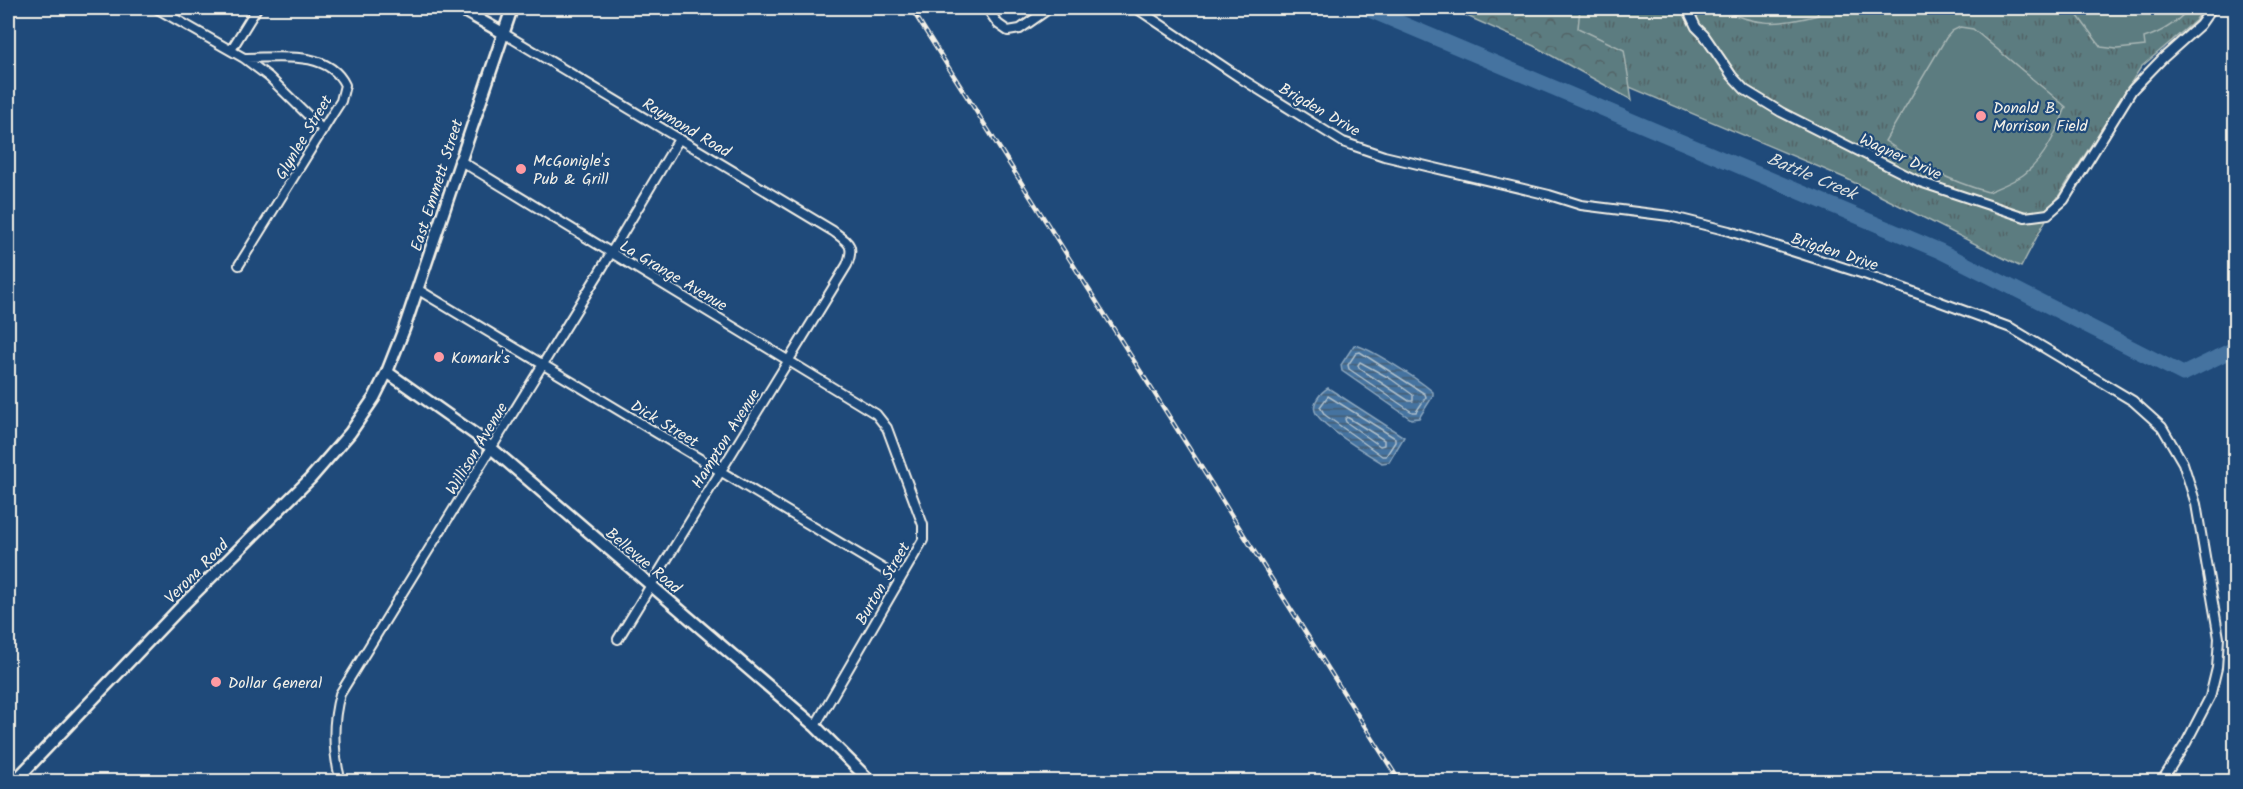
<svg xmlns="http://www.w3.org/2000/svg" width="2243" height="789" font-family="Kalam,sans-serif">
  <defs>
    <pattern id="grass-tufts" width="24" height="20" patternUnits="userSpaceOnUse" patternTransform="scale(1.5)"><rect width="24" height="20" fill="#5b7b80"/><path d="M3 7l-1-3M5 7V3M7 7l1-3M15 17l-1-3M17 17v-4M19 17l1-3" fill="none" stroke="#536466"/></pattern>
    <pattern id="forest-crowns" width="20" height="18" patternUnits="userSpaceOnUse" patternTransform="scale(1.5)"><rect width="20" height="18" fill="#5b7b80"/><path d="M2 6a3 3 0 1 1 6 0M12 15a3 3 0 1 1 6 0" fill="none" stroke="#536466"/></pattern>
    <pattern id="water-rules" width="6" height="5" patternUnits="userSpaceOnUse" patternTransform="scale(1.5)"><rect width="6" height="5" fill="#4473a0"/><path d="M0 2.5h6" fill="none" stroke="#465e73"/></pattern>
  </defs>
  <rect width="100%" height="100%" fill="#1f4a7a"/>
  <filter id="ink" filterUnits="userSpaceOnUse"><feTurbulence type="fractalNoise" baseFrequency=".0167" numOctaves="2"/><feDisplacementMap in="SourceGraphic" scale="12" xChannelSelector="R" yChannelSelector="G"/><feConvolveMatrix kernelMatrix="1 2 1 2 8 2 1 2 1" color-interpolation-filters="sRGB"/></filter>
  <g filter="url(#ink)">
    <path fill="url(#grass-tufts)" stroke="#a8b6b4" stroke-width="1.5" d="M1543,8H2204L2195,21L2141,67L2058,197L2021,267L1845,178L1542,50Z"/>
    <path fill="url(#forest-crowns)" stroke="#a8b6b4" stroke-width="1.5" d="M1449,8H1580L1578,28L1624,50L1632,100L1534,46Z"/>
    <path fill="#5b7b80" stroke="#a8b6b4" stroke-width="1.5" d="M1720,8H1816L1818,15C1781,25 1754,27 1720,8Z
      M2072,8H2189C2177,23 2163,32 2144,38L2145,46L2117,49L2101,47Z
      M1960,27L1973,29L2066,107C2057,131 2045,159 2023,175C2013,182 1999,187 1988,192C1945,180 1921,165 1885,141L1946,38L1952,31Z"/>
    <path fill="url(#water-rules)" stroke="#8aa5bd" stroke-width="1.5" d="M1354,345C1368,346 1422,382 1433,392V396L1419,418L1411,419L1342,371L1341,365Z
      M1328,388L1404,437L1389,462L1382,463C1368,454 1320,426 1315,411C1312,403 1321,392 1328,388Z"/>
    <g fill="none" stroke-linecap="round" stroke-linejoin="round">
      <path stroke="#aebfcb" stroke-width="1.5" d="M1360,352L1425,394L1426,397L1416,412H1412L1349,369L1348,365L1356,353Z
        M1360,362L1391,379L1413,395V401H1409L1359,368L1358,365Z
        M1328,396L1395,438V442L1386,456H1382L1325,415L1320,407Z
        M1347,417L1384,440V445L1380,446L1346,422L1345,419Z"/>
      <path stroke="#4473a0" stroke-width="15" d="M1365,8L1940,251L2183,374L2236,348"/>
      <defs>
        <path id="street" d="M156,8L244,58L269,77L323,130
          M987,8L998,24L1008,31L1020,29L1050,8
          M1136,8L1242,79L1343,142L1384,156L1549,195L1581,205L1669,216L1729,231L1867,275L2011,328L2133,401L2162,427L2183,463L2196,504L2219,638L2217,668L2210,697L2186,743L2161,782
          M1687,8L1696,27L1704,35L1732,76L1745,90L1781,112L1920,182L2025,217L2048,214L2064,200L2132,90L2162,59L2200,25L2212,8
          M503,33L833,231C849,243 855,245 847,265L618,639
          M231,50L257,8
          M459,160L876,414L887,428L923,525V540L815,726
          M239,265L332,115L341,101L345,85C328,49 277,58 244,58
          M417,289L900,579
          M341,782C333,753 332,723 340,694L599,273L679,139"/>
        <path id="secondary" d="M459,8L503,33
          M387,372L476,435L815,726L871,782
          M14,782L181,607L310,479L350,433L374,398L387,372L404,329L512,8"/>
      </defs>
      <use href="#street" stroke="#f4f1e8" stroke-width="12"/>
      <use href="#secondary" stroke="#f4f1e8" stroke-width="15"/>
      <use href="#street" stroke="#1f4a7a" stroke-width="8"/>
      <use href="#secondary" stroke="#1f4a7a" stroke-width="10"/>
      <defs>
        <path id="rail" d="M911,8L1400,782"/>
      </defs>
      <use href="#rail" stroke="#f4f1e8" stroke-width="4.5"/>
      <use href="#rail" stroke="#1f4a7a" stroke-width="2" stroke-dasharray="7" stroke-linecap="butt"/>
    </g>
  </g>
  <g fill="#ff9aa2" stroke="#1f4a7a" stroke-width="2">
    <circle cx="1981" cy="116" r="6"/>
    <circle cx="521" cy="169" r="6"/>
    <circle cx="439" cy="357" r="6"/>
    <circle cx="216" cy="682" r="6"/>
  </g>
  <g text-anchor="middle" stroke-width="4.5" stroke-linejoin="round" paint-order="stroke">
    <g font-size="16" fill="#f4f1e8" stroke="#1f4a7a" text-anchor="start">
      <text x="1993" y="113">Donald B.<tspan x="1993" dy="18">Morrison Field</tspan></text>
      <text x="533" y="166">McGonigle's<tspan x="533" dy="18">Pub &amp; Grill</tspan></text>
      <text x="451" y="363">Komark's</text>
      <text x="228" y="688">Dollar General</text>
    </g>
    <g font-size="16" fill="#f4f1e8" stroke="#1f4a7a">
      <text transform="translate(1320 109) rotate(30)" y="6">Brigden Drive</text>
      <text transform="translate(687 127) rotate(31)" y="6">Raymond Road</text>
      <text transform="translate(303 137) rotate(-59)" y="6">Glynlee Street</text>
      <text transform="translate(1901 156) rotate(25)" y="6">Wagner Drive</text>
      <text transform="translate(436 185) rotate(-72)" y="6">East Emmett Street</text>
      <text transform="translate(1835 251) rotate(18)" y="6">Brigden Drive</text>
      <text transform="translate(674 275) rotate(31)" y="6">La Grange Avenue</text>
      <text transform="translate(665 423) rotate(31)" y="6">Dick Street</text>
      <text transform="translate(725 438) rotate(-58)" y="6">Hampton Avenue</text>
      <text transform="translate(476 448) rotate(-59)" y="6">Willison Avenue</text>
      <text transform="translate(644 560) rotate(40)" y="6">Bellevue Road</text>
      <text transform="translate(196 571) rotate(-45)" y="6">Verona Road</text>
      <text transform="translate(882 583) rotate(-60)" y="6">Burton Street</text>
    </g>
    <g font-size="18" font-style="italic" fill="#dadedd" stroke="#1f4a7a">
      <text transform="translate(1812 176) rotate(23)" y="6">Battle Creek</text>
    </g>
  </g>
  <rect width="2243" height="789" fill="none" stroke="#1f4a7a" stroke-width="30"/>
  <rect x="15" y="15" width="2213" height="759" fill="none" stroke="#f4f1e8" stroke-width="2" filter="url(#ink)"/>
</svg>
